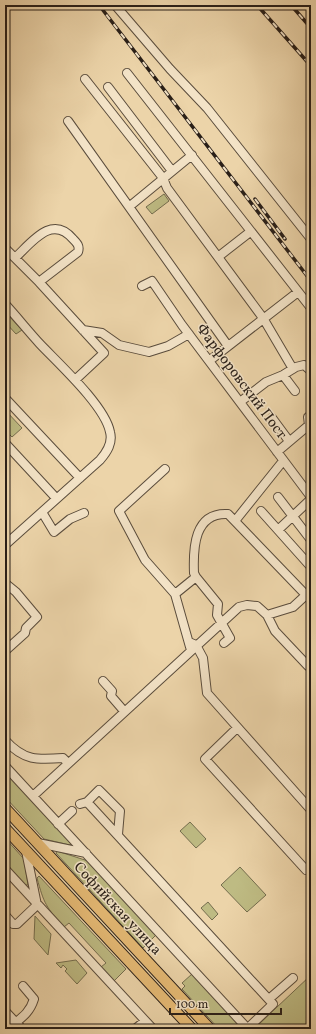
<svg xmlns="http://www.w3.org/2000/svg" width="316" height="1034" font-family="Vollkorn,serif">
  <rect width="100%" height="100%" fill="#ecd4a9"/>
  <filter id="stains"><feTurbulence type="fractalNoise" baseFrequency=".005" numOctaves="4"/><feColorMatrix values="0 0 0 0 .2 0 0 0 0 .09 0 0 0 0 .02 0 0 0 .5 -.17"/></filter>
  <radialGradient id="worn" r=".72"><stop offset=".6" stop-color="#630" stop-opacity="0"/><stop offset="1" stop-color="#630" stop-opacity=".3"/></radialGradient>
  <path fill="#bebb83" stroke="#746d4e" d="M164,194L169,201L152,214L146,207Z
    M9,316L22,330L16,334L5,322V319Z
    M5,410L22,428L12,437L5,430Z
    M5,772L71,843L70,845L44,839L5,797Z
    M190,822L206,839L196,848L180,831Z
    M5,838L24,859L28,885H25L5,863Z
    M57,851L88,861L156,935L143,948L56,853Z
    M240,867L266,895L247,912L221,885Z
    M39,876L126,969L114,981L101,967L106,963L69,923L64,927C46,907 44,904 37,878Z
    M208,902L218,914L212,920L201,908Z
    M35,916L51,934L48,955L34,939Z
    M76,960L87,973L77,984L65,971L67,969L63,965L61,968L56,963Z
    M192,974L243,1029H219L182,989L185,986L182,983Z
    M311,975V1029H262L258,1025Z"/>
  <g fill="none" stroke-linecap="round" stroke-linejoin="round">
    <defs>
      <path id="minor" d="M115,5L170,69L207,108L311,239
        M127,73L311,308
        M85,79L163,178L167,188L263,318L293,369
        M108,87L172,171
        M68,121L228,346
        M130,206L192,155
        M5,248L39,282L104,353L75,380
        M218,257L250,232
        M15,258C32,242 52,214 73,239C77,243 80,246 78,252L39,282
        M142,286L152,281L182,325L311,497
        M5,304C17,317 28,331 40,344C59,364 105,406 110,432C113,443 107,452 100,460L5,545
        M83,330L102,333L119,345L149,352L168,346L189,334
        M209,361L298,292
        M283,375L295,391
        M5,398L80,478
        M240,402L266,382L283,375L296,367L304,365L311,371
        M272,418L289,441
        M5,443L56,498
        M277,452L309,425L308,417L311,415
        M165,469L119,511L145,560L175,594
        M278,497L311,540
        M261,511L311,567
        M42,512L54,532L70,519L84,513
        M235,521L283,461
        M278,530L311,499
        M5,583L16,592L37,617L26,628L25,633L5,651
        M189,642L196,645L203,658L207,693L311,810
        M224,643L230,638L217,615L218,604L196,577L194,573C193,548 194,512 228,514L306,595L293,607L267,615
        M190,647L175,594L196,577
        M103,681L112,691L111,696L124,711
        M237,728L205,759L306,870L311,866
        M5,740C24,761 37,760 63,758L68,763
        M5,766L248,1029
        M33,796L239,607L247,605L257,606L267,615L275,631L308,666
        M87,802L273,1004L248,1028
        M80,804L87,802L99,790L120,811L118,834
        M58,824L72,811
        M38,843L86,853
        M26,851L37,905
        M5,869L153,1029
        M5,915L13,924H17L37,905
        M269,999L293,978
        M5,1011L22,1029
        M8,1029C19,1019 29,1015 34,999L23,986
        M135,1029L145,1021"/>
      <path id="major" d="M5,808L210,1029
        M5,828L192,1029"/>
    </defs>
    <use href="#minor" stroke="#5a4c3c" stroke-width="10"/>
    <use href="#major" stroke="#291f18" stroke-width="12"/>
    <use href="#minor" stroke="#f3e3c7" stroke-width="8"/>
    <use href="#major" stroke="#e6ba74" stroke-width="10"/>
    <defs>
      <path id="rail" d="M99,5L311,281
        M257,5L311,66
        M291,5L311,28
        M255,199L285,239"/>
    </defs>
    <use href="#rail" stroke="#291f18" stroke-width="3.5"/>
    <use href="#rail" stroke="#f3e3c7" stroke-width="2" stroke-dasharray="6" stroke-linecap="butt"/>
  </g>
  <g text-anchor="middle" stroke-width="3" stroke-linejoin="round" paint-order="stroke">
    <g font-size="15" fill="#291f18" stroke="#f3e3c7">
      <text transform="translate(242 381) rotate(53)" y="5">Фарфоровский Пост</text>
      <text transform="translate(118 908) rotate(47)" y="5">Софийская улица</text>
    </g>
  </g>
  <rect width="316" height="1034" fill="none" stroke="#ecd4a9" stroke-width="20"/>
  <rect x="6" y="6" width="304" height="1022" fill="none" stroke="#291f18" stroke-width="2"/>
  <rect x="10" y="10" width="296" height="1014" fill="none" stroke="#291f18"/>
  <path d="M170 1008v6h111v-6" fill="none" stroke="#291f18" stroke-width="2"/>
  <text x="176" y="1008" font-size="12" fill="#291f18" stroke="#f3e3c7" stroke-width="3" paint-order="stroke">100 m</text>
  <rect width="100%" height="100%" filter="url(#stains)"/>
  <rect width="100%" height="100%" fill="url(#worn)"/>
</svg>
